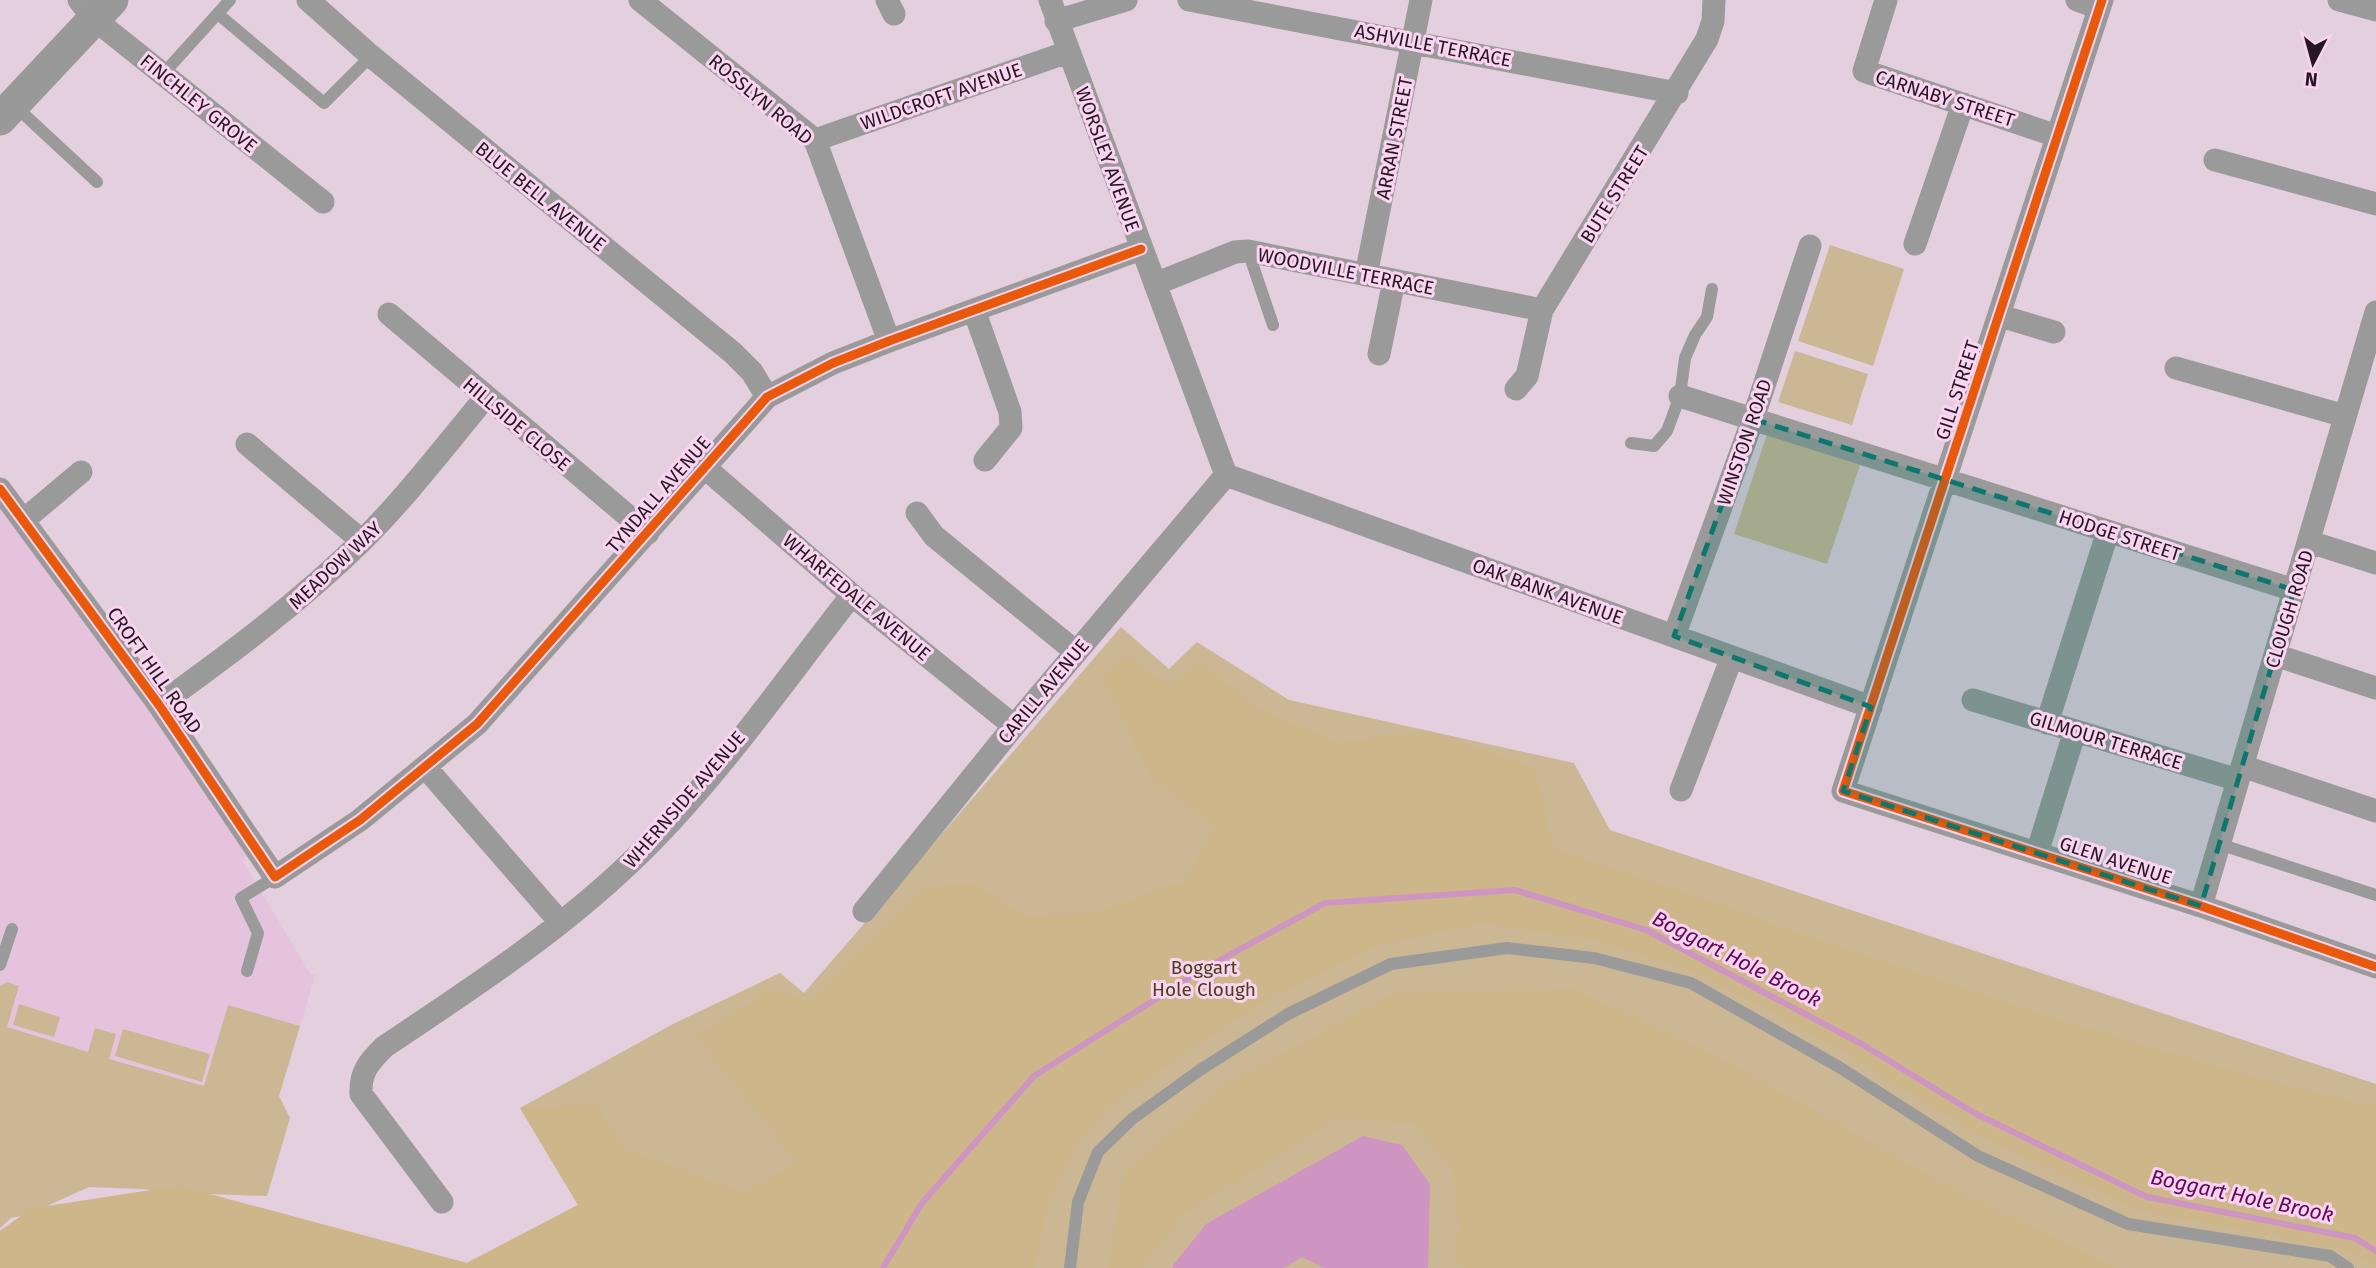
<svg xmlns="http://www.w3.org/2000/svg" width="2376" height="1268" font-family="'Fira Sans',sans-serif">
  <rect width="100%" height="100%" fill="#e4cfdf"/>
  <path fill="#e5c3dd" d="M0,505L75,596L248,856L242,860L311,975L316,973L279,1096L290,1118L267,1196L89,1187L11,1218L0,1228Z"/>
  <path fill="#ccb794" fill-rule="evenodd" d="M1830,245L1904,269L1873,366L1798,341Z
    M1795,351L1868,374L1852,425L1778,402Z
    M1767,434L1860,465L1827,564L1734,534Z
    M1121,627L1169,669L1197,642L1289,700L1574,763L1610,830L2376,1084V1268H0V1231L21,1216L11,1218L0,1228V986L7,982L19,986L7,1027L88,1052L95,1028L116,1034L109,1059L204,1086L228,1005L300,1026L279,1096L290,1118L267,1196L208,1194L328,1229L467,1263L578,1205L520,1108L673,1024L780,973L804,993ZM89,1187L143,1189L151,1190L47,1206Z
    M19,1004L60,1017L54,1037L13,1025Z
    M123,1029L210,1054L202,1082L115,1056Z"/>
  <path fill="#cdb68a" d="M1127,656L1170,685L1200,663L1263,711L1339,743L1429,731L1535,767L1553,848C1822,938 2095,1042 2371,1106L2376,1104V1267L2350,1251L2137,1210L1984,1138L1848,1054L1701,974L1596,940L1482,923L1380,945L1273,996L1184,1053L1111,1104L1075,1146L1048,1201L1035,1268H0V1231L31,1209L180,1186L467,1263L578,1205L520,1108L597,1105L624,1149L746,1193L797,1161L696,1036L772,990L812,1002L923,889L971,882L1023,915L1089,914L1185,881L1215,826L1151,777L1103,677Z
    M1574,989L1729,1063L1953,1189L2116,1268H1464L1454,1259L1459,1227L1453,1170L1414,1124L1338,1117L1185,1213L1140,1268H1107L1124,1173L1227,1084L1393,994Z"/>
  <path fill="#ce94c2" d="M1363,1136L1402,1145L1430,1184L1428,1268H1324L1302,1257L1284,1268H1171L1206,1224Z"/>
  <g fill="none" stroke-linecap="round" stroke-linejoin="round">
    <path stroke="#ce94c2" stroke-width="6" d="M883,1268L922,1203L1034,1076L1200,971L1325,903L1515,890L1646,930L1860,1043L1976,1114L2147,1197L2355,1238L2376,1251"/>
    <path stroke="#999a99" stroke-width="12" d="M218,14L324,103L371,56
      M163,74L230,0
      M14,105L97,182
      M1248,251L1273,325
      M1631,443L1654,446L1667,431L1680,396L1685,358L1695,335L1707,317L1712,289
      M2219,844L2376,895
      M0,965L12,929
      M247,971L258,933L241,898L275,877
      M1070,1268L1078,1202L1098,1152L1132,1119L1200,1070L1288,1014L1391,964L1507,948L1594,958L1691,983L1839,1067L1978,1156L2128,1224L2330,1256L2348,1268"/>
    <path stroke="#999a99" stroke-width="23" d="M79,0L94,19L323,202
      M308,0L371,56L733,353L752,372L767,397
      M640,0L815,140L889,341
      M887,0L894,14
      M1050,0L1226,475
      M1189,0L1677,93
      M1886,0L1864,71L2057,136
      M2077,0L2099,8
      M2102,0L1843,791L2201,906L2376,967
      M2339,0L2376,10
      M1056,21L1126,0
      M815,140L1068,52
      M2215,160L2376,204
      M1915,244L1963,104
      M1366,275L1421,0
      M1155,284L1235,252L1248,251L1542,310
      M974,310L1010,412L1011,428L985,460
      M389,314L648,533
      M2000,316L2054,332
      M1379,354L1394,281
      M2176,368L2345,416
      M1516,389L1527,376L1542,310L1707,39L1713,21L1714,0
      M1680,396L2294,590
      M247,444L362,541
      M703,466L852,595L1014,726
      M1226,475L1871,707
      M0,489L159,705L275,877L360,820L477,724L767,397L833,363L889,341L1141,249
      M917,513L934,536L1076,652
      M25,519L81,472
      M2310,542L2376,563
      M1674,636L1753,419L1810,246
      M2275,655L2376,688
      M1973,700L2238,780
      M159,705C231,653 300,602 363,540C407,496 445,446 485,398
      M2047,723L2108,531
      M2242,766L2376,811
      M426,768L560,922
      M1681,790L1732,657
      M2037,853L2075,731
      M2201,906L2376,312
      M864,911L1014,726L1226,475
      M442,1202L361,1094C360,1072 369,1062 384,1047C469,990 557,933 631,862C714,783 781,685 852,595"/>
    <path stroke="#99999a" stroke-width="33" d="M0,119L112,0"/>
    <defs>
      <path id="cycleway" d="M2102,0L1843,791L2201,906L2376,967
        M0,489L159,705L275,877L360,820L477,724L767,397L833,363L889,341L1141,249"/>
    </defs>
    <use href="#cycleway" stroke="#fad4f1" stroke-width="13"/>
    <use href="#cycleway" stroke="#e8590c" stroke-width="9"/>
  </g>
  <path fill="#0f766e" fill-opacity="0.2" stroke="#0f766e" stroke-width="5" stroke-dasharray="14 9" stroke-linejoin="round" d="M1753,419L2294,590L2201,906L1843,791L1871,707L1674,636Z"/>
  <g text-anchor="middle" stroke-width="6" stroke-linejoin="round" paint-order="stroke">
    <g font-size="19" fill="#261823" stroke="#fad4f1">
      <text transform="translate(1433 45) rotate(11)" y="7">ASHVILLE TERRACE</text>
      <text transform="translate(941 96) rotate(-19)" y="7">WILDCROFT AVENUE</text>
      <text transform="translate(1945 98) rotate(18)" y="7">CARNABY STREET</text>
      <text transform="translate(761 99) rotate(40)" y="7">ROSSLYN ROAD</text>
      <text transform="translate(199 103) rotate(39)" y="7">FINCHLEY GROVE</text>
      <text transform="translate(1394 138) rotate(-79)" y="7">ARRAN STREET</text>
      <text transform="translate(1108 159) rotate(70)" y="7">WORSLEY AVENUE</text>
      <text transform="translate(1614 194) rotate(-58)" y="7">BUTE STREET</text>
      <text transform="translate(541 196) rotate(39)" y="7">BLUE BELL AVENUE</text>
      <text transform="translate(1346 271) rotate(11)" y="7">WOODVILLE TERRACE</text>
      <text transform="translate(1957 390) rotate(-72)" y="7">GILL STREET</text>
      <text transform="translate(517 424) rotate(40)" y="7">HILLSIDE CLOSE</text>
      <text transform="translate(1744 442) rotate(-71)" y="7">WINSTON ROAD</text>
      <text transform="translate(658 494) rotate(-49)" y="7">TYNDALL AVENUE</text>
      <text transform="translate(2120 535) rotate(18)" y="7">HODGE STREET</text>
      <text transform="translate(335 565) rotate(-43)" y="7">MEADOW WAY</text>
      <text transform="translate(1548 591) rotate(20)" y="7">OAK BANK AVENUE</text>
      <text transform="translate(857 597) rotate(40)" y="7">WHARFEDALE AVENUE</text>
      <text transform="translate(2289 609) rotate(-73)" y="7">CLOUGH ROAD</text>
      <text transform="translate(155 670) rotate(55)" y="7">CROFT HILL ROAD</text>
      <text transform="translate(1043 691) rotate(-50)" y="7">CARILL AVENUE</text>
      <text transform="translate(2106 740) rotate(17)" y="7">GILMOUR TERRACE</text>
      <text transform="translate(684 799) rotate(-49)" y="7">WHERNSIDE AVENUE</text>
      <text transform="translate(2116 860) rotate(18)" y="7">GLEN AVENUE</text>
    </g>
    <g font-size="19" fill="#4b4019" stroke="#fad4f1">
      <text x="1204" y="974">Boggart<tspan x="1204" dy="22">Hole Clough</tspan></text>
    </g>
    <g font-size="21" font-style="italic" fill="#620757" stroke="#fad4f1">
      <text transform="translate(1737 959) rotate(27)" y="7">Boggart Hole Brook</text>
      <text transform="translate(2242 1196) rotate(12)" y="7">Boggart Hole Brook</text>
    </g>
  </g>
  <g transform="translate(2313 63) rotate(186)" stroke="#fad4f1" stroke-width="5" paint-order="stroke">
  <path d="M0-5L12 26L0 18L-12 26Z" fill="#261823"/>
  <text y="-10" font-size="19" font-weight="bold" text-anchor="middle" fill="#261823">N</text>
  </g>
</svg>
